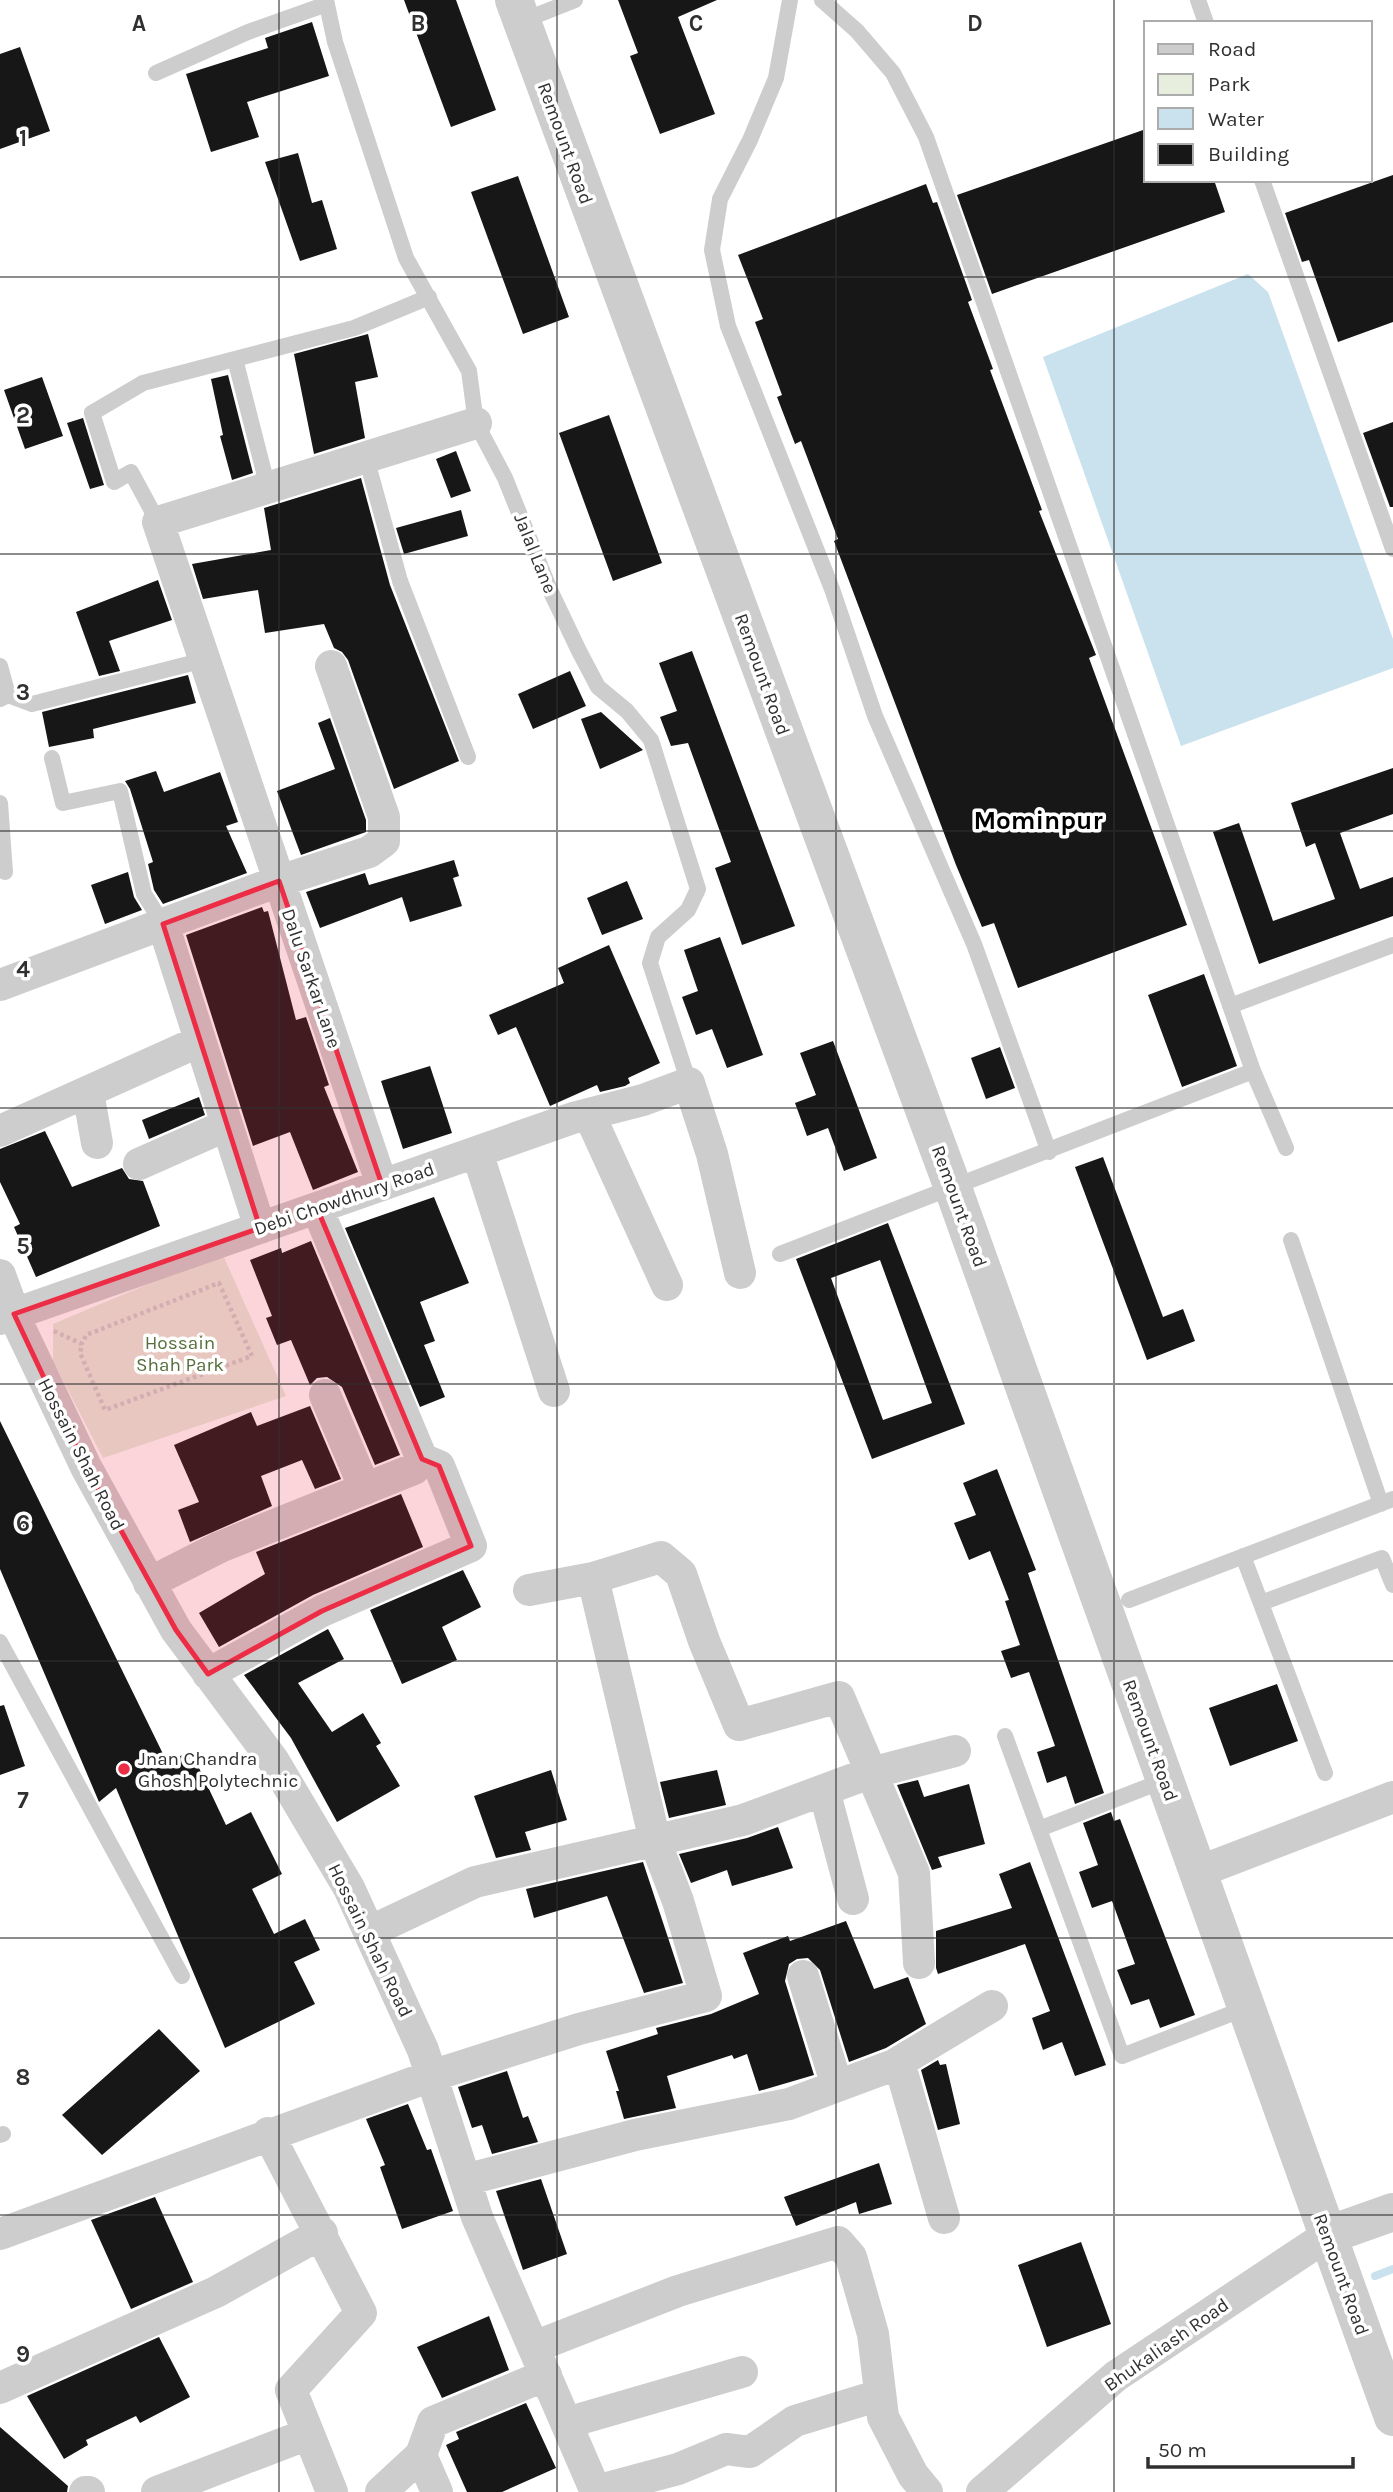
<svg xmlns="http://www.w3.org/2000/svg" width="1393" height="2492" font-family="Karla,sans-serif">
  <rect width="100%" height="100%" fill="#fff"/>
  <path fill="#e7eede" d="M222,1253L286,1396L103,1458L53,1361V1324Z"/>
  <path fill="#c9e2ee" d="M1248,274L1268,292L1393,639V668L1181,746L1043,357Z"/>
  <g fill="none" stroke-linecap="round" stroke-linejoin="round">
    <path stroke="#c9e2ee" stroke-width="8" d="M1375,2276L1393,2269"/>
  </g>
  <path fill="#171717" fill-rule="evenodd" d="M404,0H456L496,110L451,127Z
    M618,0H717L678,17L715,114L660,134L630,56L638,53Z
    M312,22L329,76L247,102L259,137L211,152L186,74L268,48L265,38Z
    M20,47L50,131L0,149V54Z
    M1146,129V180H1214L1225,212L992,294L957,195Z
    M298,153L312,203L322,200L337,249L300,261L265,162Z
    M1393,175V322L1338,342L1309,260L1302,262L1285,213Z
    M518,176L569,317L523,334L471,192Z
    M926,184L933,203L937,202L972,300L968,302L993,369L990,370L1042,510L1039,511L1096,655L1089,658L1187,925L1018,988L994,923L982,927L956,865L834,541L838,539L801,441L795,444L777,397L782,395L755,322L763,319L738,255Z
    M368,334L378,377L355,382L365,438L314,454L294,354Z
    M228,375L253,473L232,480L220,436L223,435L211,379Z
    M42,377L63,436L25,449L4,390Z
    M609,415L662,563L613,581L559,433Z
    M83,418L104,485L90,489L67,423Z
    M1393,422V507H1390L1363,433Z
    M456,451L471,491L451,498L436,459Z
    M361,478L390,585L459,761L394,789L348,660L342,652L334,648L324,624L265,633L258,590L203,599L192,564L271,550L264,508Z
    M461,510L468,536L404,554L396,528Z
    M158,580L172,620L109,641L120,671L99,676L76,612Z
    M692,651L795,926L742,945L715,868L731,862L688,743L671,746L660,717L677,711L659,663Z
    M570,671L586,706L533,729L518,694Z
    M188,675L196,703L93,729L94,738L49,747L42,712Z
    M601,712L643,750L600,769L581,719Z
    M330,718L366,820V832L301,855L277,791L335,769L318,723Z
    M1393,768V814L1340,833L1360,889L1393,877V916L1259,964L1213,832L1239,823L1273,921L1335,899L1315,843L1306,847L1291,803Z
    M156,771L164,792L220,772L238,822L226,826L247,873L163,904L154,890L148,864L153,862L130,789L125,781Z
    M454,860L459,876L453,878L462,906L410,922L402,897L320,928L306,892L365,873L369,885Z
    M128,872L134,897L142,910L105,924L91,885Z
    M627,881L643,919L602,935L587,898Z
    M262,907L264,912L268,911L296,1020L306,1017L329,1085L324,1087L358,1172L313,1190L290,1132L253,1146L186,935Z
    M720,937L763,1055L727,1068L712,1029L696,1035L682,997L698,991L684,950Z
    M609,945L660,1063L628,1078L630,1083L625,1086L600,1092L597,1085L550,1106L516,1027L498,1035L489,1015L564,983L558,968Z
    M1204,974L1237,1066L1182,1087L1148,995Z
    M833,1041L877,1158L844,1171L828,1128L807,1136L795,1103L816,1095L800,1053Z
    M1000,1047L1015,1088L986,1099L971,1058Z
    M430,1066L452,1133L403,1149L381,1081Z
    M199,1097L205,1115L149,1139L142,1120Z
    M45,1131L72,1187L122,1168L129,1179L143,1181L160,1226L36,1277L14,1227L20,1224L0,1182V1149Z
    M1103,1157L1163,1317L1183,1309L1195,1341L1147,1360L1075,1167Z
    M434,1197L469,1283L420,1302L435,1341L424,1345L445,1397L420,1407L345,1228Z
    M888,1223L965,1424L872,1459L796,1259ZM880,1260L932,1403L883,1420L831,1278Z
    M311,1241L400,1455L375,1465L342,1387L327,1377L317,1378L310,1385L291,1340L277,1345L266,1318L272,1316L250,1260L281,1248L282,1253Z
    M310,1406L341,1479L315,1489L302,1460L261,1476L272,1506L190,1542L178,1510L199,1502L174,1445L251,1412L257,1426Z
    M0,1421L167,1762L191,1751L226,1825L251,1812L282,1874L252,1889L274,1934L305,1919L320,1950L294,1962L315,2004L225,2048L116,1788L99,1802L0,1569Z
    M997,1469L1036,1570L1028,1573L1104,1793L1075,1804L1066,1776L1047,1783L1037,1752L1055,1746L1029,1672L1011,1678L1001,1651L1020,1645L1005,1601L1009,1600L990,1551L969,1560L954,1523L976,1515L963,1483Z
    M401,1494L423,1547L313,1595L219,1647L199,1613L265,1574L256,1552Z
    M463,1570L481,1607L442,1627L457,1660L402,1684L370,1610Z
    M328,1629L344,1659L298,1683L332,1732L363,1713L381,1743L376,1746L400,1786L337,1822L291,1738L244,1675Z
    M1277,1684L1298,1741L1230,1766L1209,1708Z
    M4,1705L25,1766L0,1775V1706Z
    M551,1770L567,1820L525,1832L531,1850L496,1858L474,1796Z
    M717,1770L726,1805L669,1818L660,1782Z
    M918,1780L924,1797L969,1784L985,1844L938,1857L942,1867L932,1870L897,1785Z
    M1111,1812L1114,1821L1120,1819L1195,2015L1160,2028L1149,1999L1131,2005L1117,1970L1135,1964L1112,1901L1092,1908L1079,1872L1098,1865L1083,1823Z
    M778,1827L793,1868L732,1886L727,1870L691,1883L679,1854L747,1838Z
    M643,1862L683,1983L644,1993L607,1896L534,1918L526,1889Z
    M1030,1862L1106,2065L1075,2076L1062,2042L1043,2050L1032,2018L1050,2011L1025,1944L938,1974L936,1968V1931L1012,1908L999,1874Z
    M846,1921L874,1989L908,1977L926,2024L886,2048L849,2062L820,1970L808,1958L797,1959L789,1964L785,1981L814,2075L759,2091L747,2054L734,2059L732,2055L667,2076L676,2108L624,2119L616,2091H619L606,2051L658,2034L656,2028L711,2014L759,1994L743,1953L788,1936L790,1941Z
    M159,2029L200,2071L102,2155L62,2115Z
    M938,2060L940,2065L946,2064L960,2124L938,2130L921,2070Z
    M507,2071L523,2118L528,2116L538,2142L492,2154L482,2125L472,2128L458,2087Z
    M408,2104L427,2150L431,2149L453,2211L402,2229L380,2167L385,2165L366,2119Z
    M879,2163L892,2204L859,2214L856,2202L796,2226L784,2197Z
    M541,2179L567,2254L523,2270L496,2191Z
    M155,2197L193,2282L131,2309L91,2220Z
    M1081,2242L1111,2324L1047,2347L1018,2265Z
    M489,2316L509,2370L442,2398L417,2347Z
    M159,2337L190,2397L140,2423L136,2416L86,2440L88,2445L64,2459L27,2396Z
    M526,2403L556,2468L502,2492H467L446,2445L459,2439L456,2432Z
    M0,2427L68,2486L67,2492H0Z"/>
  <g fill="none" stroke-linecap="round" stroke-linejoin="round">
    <path stroke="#cdcdcd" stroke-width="4.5" stroke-dasharray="3.5 3.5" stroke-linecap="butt" d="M54,1331L82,1344L80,1353L105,1410L252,1356L219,1283L86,1335L82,1344"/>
    <path stroke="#cdcdcd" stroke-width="16" d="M326,0L335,42L406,258L469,371L476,423L505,478L550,590L579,651L598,687L627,711L651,740L698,889L688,910L658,937L650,963L689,1083
      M790,0L776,78L750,140L720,199L712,250L728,326L832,589L875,716L974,944L1049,1152
      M822,0L857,31L893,73L926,137L1253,1071L1286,1148
      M1198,0L1206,23
      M522,21L575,0
      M156,73L248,32L327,4
      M1262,180L1393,549
      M235,359L268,488
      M366,457L400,581L468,757
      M158,522L131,472L114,482L92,413L143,383L354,328L429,297
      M0,666L8,695
      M0,699L8,695L32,704L204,660
      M52,758L63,803L120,791L144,894L163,924
      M0,803L5,872
      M1230,1006L1393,945
      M1291,1240L1381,1504
      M780,1254L1253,1071
      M1243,1556L1325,1773
      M1129,1600L1393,1499
      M1261,1603L1382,1558L1393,1585
      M0,1642L182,1976
      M1005,1736L1122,2056L1246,2008
      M1039,1829L1165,1780
      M0,2135L3,2134"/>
    <path stroke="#cdcdcd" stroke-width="32" d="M0,985L163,924
      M88,1092L97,1143
      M589,1114L667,1285
      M0,1131L200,1041
      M477,1152L554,1391
      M139,1164L227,1125
      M382,1185L158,522L476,423
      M260,1228L163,924L279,881L369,852L384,841V817L331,666
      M0,1275L18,1324L86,1467L176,1630L273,1760L349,1888L423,2050L477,2217L596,2492
      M0,1319L573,1118L643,1100L689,1083L712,1154L740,1273
      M325,1395L365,1489
      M149,1583L220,1547L414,1469L422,1459
      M529,1590L593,1578L661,1557L681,1574L704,1641L739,1725L839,1697L914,1873L919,1963
      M208,1674L322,1611L471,1546L439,1466L422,1459L317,1208
      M824,1790L853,1899
      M1198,1872L1393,1797
      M369,1932L475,1882L743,1820L867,1774L955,1751
      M803,1976L837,2086
      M899,2062L944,2218
      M268,2133L361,2313L291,2390L332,2492
      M465,2180L635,2135L789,2104L894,2065L992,2006
      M0,2234L431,2076L579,2029L706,1996L678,1901L655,1841L593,1578
      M534,2347L678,2291L838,2242L851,2257L873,2334L883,2417L913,2475L927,2492
      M0,2388L216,2292L322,2233
      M566,2423L742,2372
      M596,2491L678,2469L726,2449L750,2452L795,2421L880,2395
      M85,2492H89
      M157,2492L308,2434
      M381,2492L421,2455
      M437,2492L421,2455L433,2422L546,2375
      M982,2492L1116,2376L1328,2235"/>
    <path stroke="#cdcdcd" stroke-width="38" d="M514,0L953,1188L1393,2417
      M1328,2235L1393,2212"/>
  </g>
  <path fill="#ed2c45" fill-opacity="0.2" stroke="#ed2c45" stroke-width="5" stroke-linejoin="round" d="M279,881L382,1185L317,1208L422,1459L439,1466L471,1546L322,1611L208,1674L176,1630L86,1467L14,1314L260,1228L163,924Z"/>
  <path fill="none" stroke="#303030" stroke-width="2" stroke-opacity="0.55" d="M279,0V2492M557,0V2492M836,0V2492M1114,0V2492M0,277H1393M0,554H1393M0,831H1393M0,1108H1393M0,1384H1393M0,1661H1393M0,1938H1393M0,2215H1393"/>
  <circle fill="#ed2c45" stroke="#fff" stroke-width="2.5" cx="124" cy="1769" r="7"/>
  <g text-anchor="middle" stroke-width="7" stroke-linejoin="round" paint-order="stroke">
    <g font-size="19" fill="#303030" stroke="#fff">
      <text transform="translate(566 143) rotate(70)" y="7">Remount Road</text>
      <text transform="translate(536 553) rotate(68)" y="7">Jalal Lane</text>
      <text transform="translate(763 674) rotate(70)" y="7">Remount Road</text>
      <text transform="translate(312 978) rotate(71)" y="7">Dalu Sarkar Lane</text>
      <text transform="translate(344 1198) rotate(-19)" y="7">Debi Chowdhury Road</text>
      <text transform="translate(960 1206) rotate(70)" y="7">Remount Road</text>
      <text transform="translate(82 1454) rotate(63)" y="7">Hossain Shah Road</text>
      <text transform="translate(1151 1740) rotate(70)" y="7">Remount Road</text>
      <text transform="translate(371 1940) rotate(64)" y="7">Hossain Shah Road</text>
      <text transform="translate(1342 2274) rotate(70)" y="7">Remount Road</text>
      <text transform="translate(1166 2344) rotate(-35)" y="7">Bhukaliash Road</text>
    </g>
    <g font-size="19" fill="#566e3b" stroke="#fff">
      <text x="180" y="1349">Hossain<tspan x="180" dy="22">Shah Park</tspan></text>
    </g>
    <g font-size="19" fill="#303030" stroke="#fff" text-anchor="start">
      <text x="138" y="1765">Jnan Chandra<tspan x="138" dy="22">Ghosh Polytechnic</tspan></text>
    </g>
    <g font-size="26" font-weight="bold" fill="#000" stroke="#fff">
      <text x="1038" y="829">Mominpur</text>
    </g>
  </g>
  <g font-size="23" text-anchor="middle" font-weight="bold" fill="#303030" stroke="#fff" stroke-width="7" stroke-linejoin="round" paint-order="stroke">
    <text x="139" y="31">A</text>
    <text x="418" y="31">B</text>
    <text x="696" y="31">C</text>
    <text x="975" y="31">D</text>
    <text x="23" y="146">1</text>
    <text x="23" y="423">2</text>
    <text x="23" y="700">3</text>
    <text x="23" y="977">4</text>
    <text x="23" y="1254">5</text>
    <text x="23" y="1531">6</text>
    <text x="23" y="1808">7</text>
    <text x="23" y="2085">8</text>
    <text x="23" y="2362">9</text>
  </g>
  <rect x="1144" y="21" width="228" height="161" fill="#ffffff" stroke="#acacac" stroke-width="2"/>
  <rect x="1158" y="44" width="35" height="10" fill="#cdcdcd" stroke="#acacac" stroke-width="2"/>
  <text x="1208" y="56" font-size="21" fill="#303030">Road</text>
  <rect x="1158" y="74" width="35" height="21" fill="#e7eede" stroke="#acacac" stroke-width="2"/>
  <text x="1208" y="91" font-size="21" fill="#303030">Park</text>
  <rect x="1158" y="108" width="35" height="21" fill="#c9e2ee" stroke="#acacac" stroke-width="2"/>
  <text x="1208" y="126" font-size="21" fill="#303030">Water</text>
  <rect x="1158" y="144" width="35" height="21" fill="#171717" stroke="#acacac" stroke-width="2"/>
  <text x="1208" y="161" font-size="21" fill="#303030">Building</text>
  <path d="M1148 2457v10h205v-10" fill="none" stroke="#303030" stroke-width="3.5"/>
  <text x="1158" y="2457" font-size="21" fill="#303030" stroke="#ffffff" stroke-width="5" paint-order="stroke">50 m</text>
</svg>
